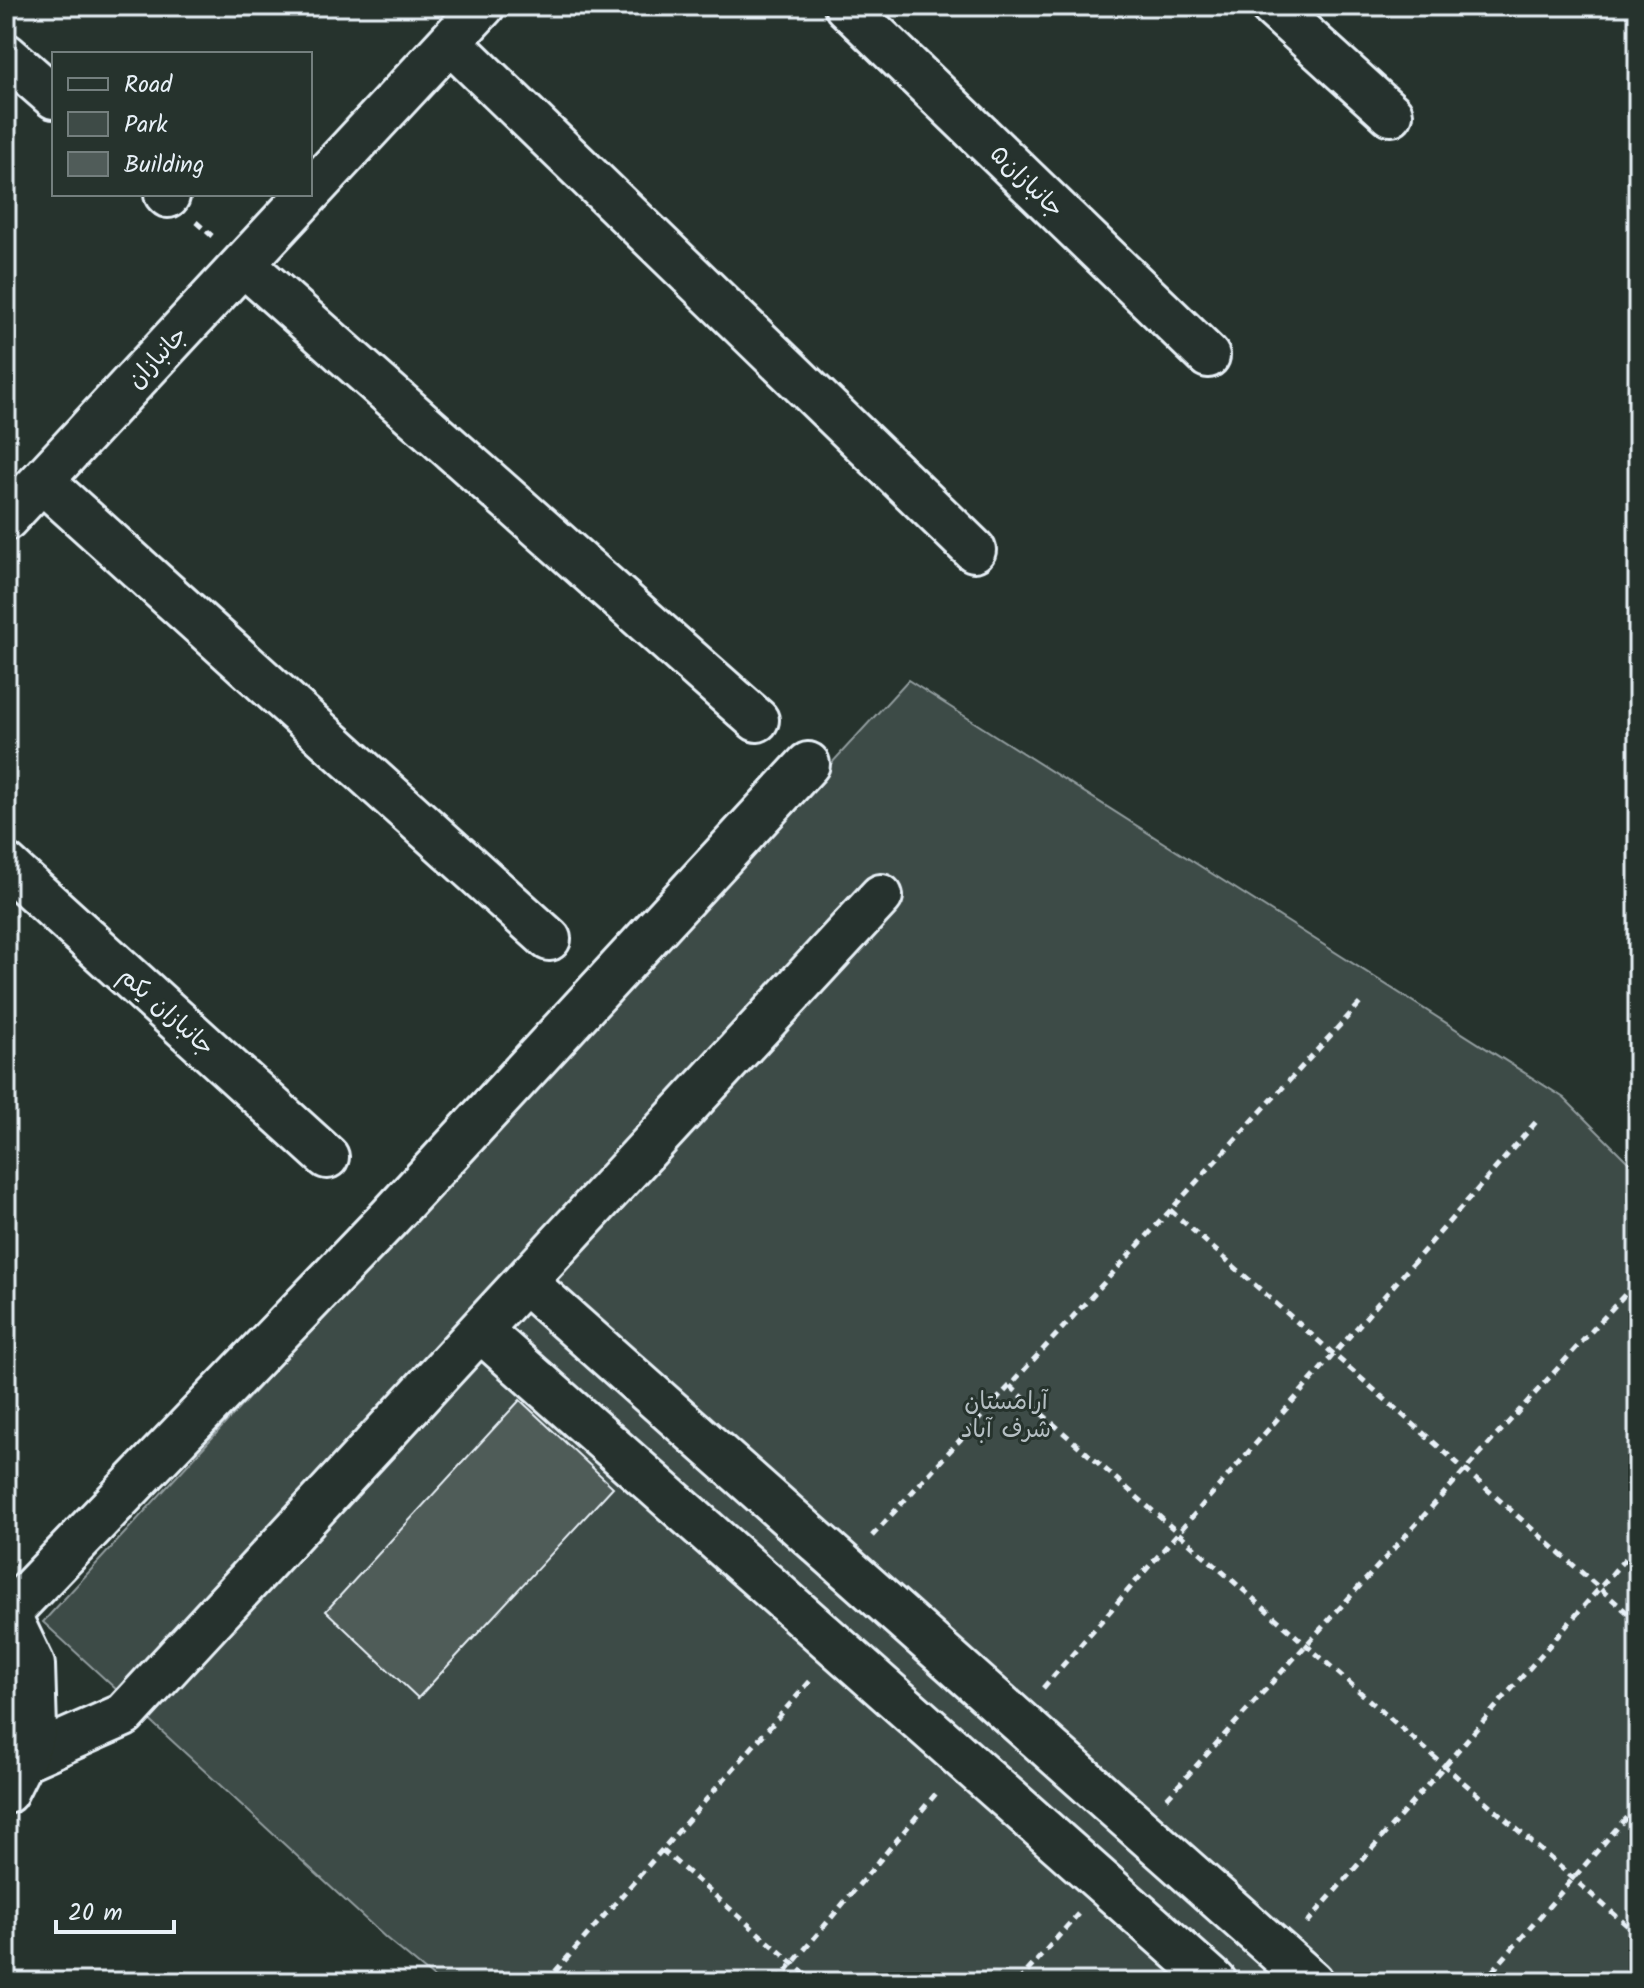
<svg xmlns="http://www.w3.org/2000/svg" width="1644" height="1988" font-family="Kalam,'Playpen Sans Arabic',sans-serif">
  <rect width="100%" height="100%" fill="#26332d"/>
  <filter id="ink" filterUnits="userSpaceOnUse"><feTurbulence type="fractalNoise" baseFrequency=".0125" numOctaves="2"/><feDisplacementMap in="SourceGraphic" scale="16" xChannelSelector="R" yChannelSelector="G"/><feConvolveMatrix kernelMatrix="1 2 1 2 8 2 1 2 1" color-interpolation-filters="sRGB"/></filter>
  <g filter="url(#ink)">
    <path fill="#3e4b47" stroke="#939ea0" stroke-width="2" d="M908,680L1564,1098L1638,1172V1982H439L386,1938L43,1622Z"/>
    <path fill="#505c59" stroke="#e8f1f8" stroke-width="2" d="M520,1400L613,1487L418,1698L326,1611Z"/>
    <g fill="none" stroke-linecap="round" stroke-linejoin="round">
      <defs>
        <path id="minor" d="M846,6L1208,356
          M1272,6L1391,114
          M450,42L974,550
          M6,55L54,97
          M310,192L483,6
          M166,194L168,196
          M243,264L757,720
          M42,481L549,939
          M6,519L308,194
          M6,865L327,1157
          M525,1282L1312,1982
          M480,1330L1215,1982
          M8,1614L388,1219L808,764
          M6,1792L22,1760L124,1715L881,896"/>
        <path id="major" d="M6,1611L32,1665L34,1729L22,1760L6,1742"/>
      </defs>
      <use href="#minor" stroke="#e8f1f8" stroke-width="48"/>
      <use href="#major" stroke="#e8f1f8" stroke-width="50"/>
      <path stroke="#e8f1f8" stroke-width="5" stroke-dasharray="8 6" stroke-linecap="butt" d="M196,222L212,236
        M1170,1210L1638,1622
        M1010,1386L1638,1935
        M872,1536L1363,1000
        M1043,1688L1536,1122
        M1167,1798L1638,1280
        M662,1850L815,1982
        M1307,1923L1638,1544
        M546,1982L812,1679
        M777,1982L939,1790
        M1018,1982L1078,1914
        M1483,1982L1638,1804"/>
      <use href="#minor" stroke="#26332d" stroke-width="42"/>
      <use href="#major" stroke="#26332d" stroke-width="44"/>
    </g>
  </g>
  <g text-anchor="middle" stroke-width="6" stroke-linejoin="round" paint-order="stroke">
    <g font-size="24" fill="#e8f1f8" stroke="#26332d">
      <text transform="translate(1027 181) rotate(44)" y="8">جانبازان۵</text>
      <text transform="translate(157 357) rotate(-47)" y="8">جانبازان</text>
      <text transform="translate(167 1011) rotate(42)" y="8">جانبازان یکم</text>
    </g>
    <g font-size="24" fill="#b5bfc3" stroke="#26332d">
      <text x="1006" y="1409">آرامستان<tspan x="1006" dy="28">شرف آباد</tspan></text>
    </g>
  </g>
  <rect width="1644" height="1988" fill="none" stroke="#26332d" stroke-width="32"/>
  <rect x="16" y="16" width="1612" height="1956" fill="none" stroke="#e8f1f8" stroke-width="3" filter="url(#ink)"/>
  <rect x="52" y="52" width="260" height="144" fill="#26332d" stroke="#747f7e" stroke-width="2"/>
  <rect x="68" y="78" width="40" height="12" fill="#26332d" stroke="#747f7e" stroke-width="2"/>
  <text x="124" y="92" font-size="24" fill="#e8f1f8">Road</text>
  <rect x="68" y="112" width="40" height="24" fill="#3e4b47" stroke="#747f7e" stroke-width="2"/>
  <text x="124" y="132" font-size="24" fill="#e8f1f8">Park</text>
  <rect x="68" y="152" width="40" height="24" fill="#505c59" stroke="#747f7e" stroke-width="2"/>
  <text x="124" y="172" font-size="24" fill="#e8f1f8">Building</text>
  <path d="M56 1920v12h118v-12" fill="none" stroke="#e8f1f8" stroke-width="4"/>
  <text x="68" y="1920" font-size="24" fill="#e8f1f8" stroke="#26332d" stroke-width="6" paint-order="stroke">20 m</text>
</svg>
